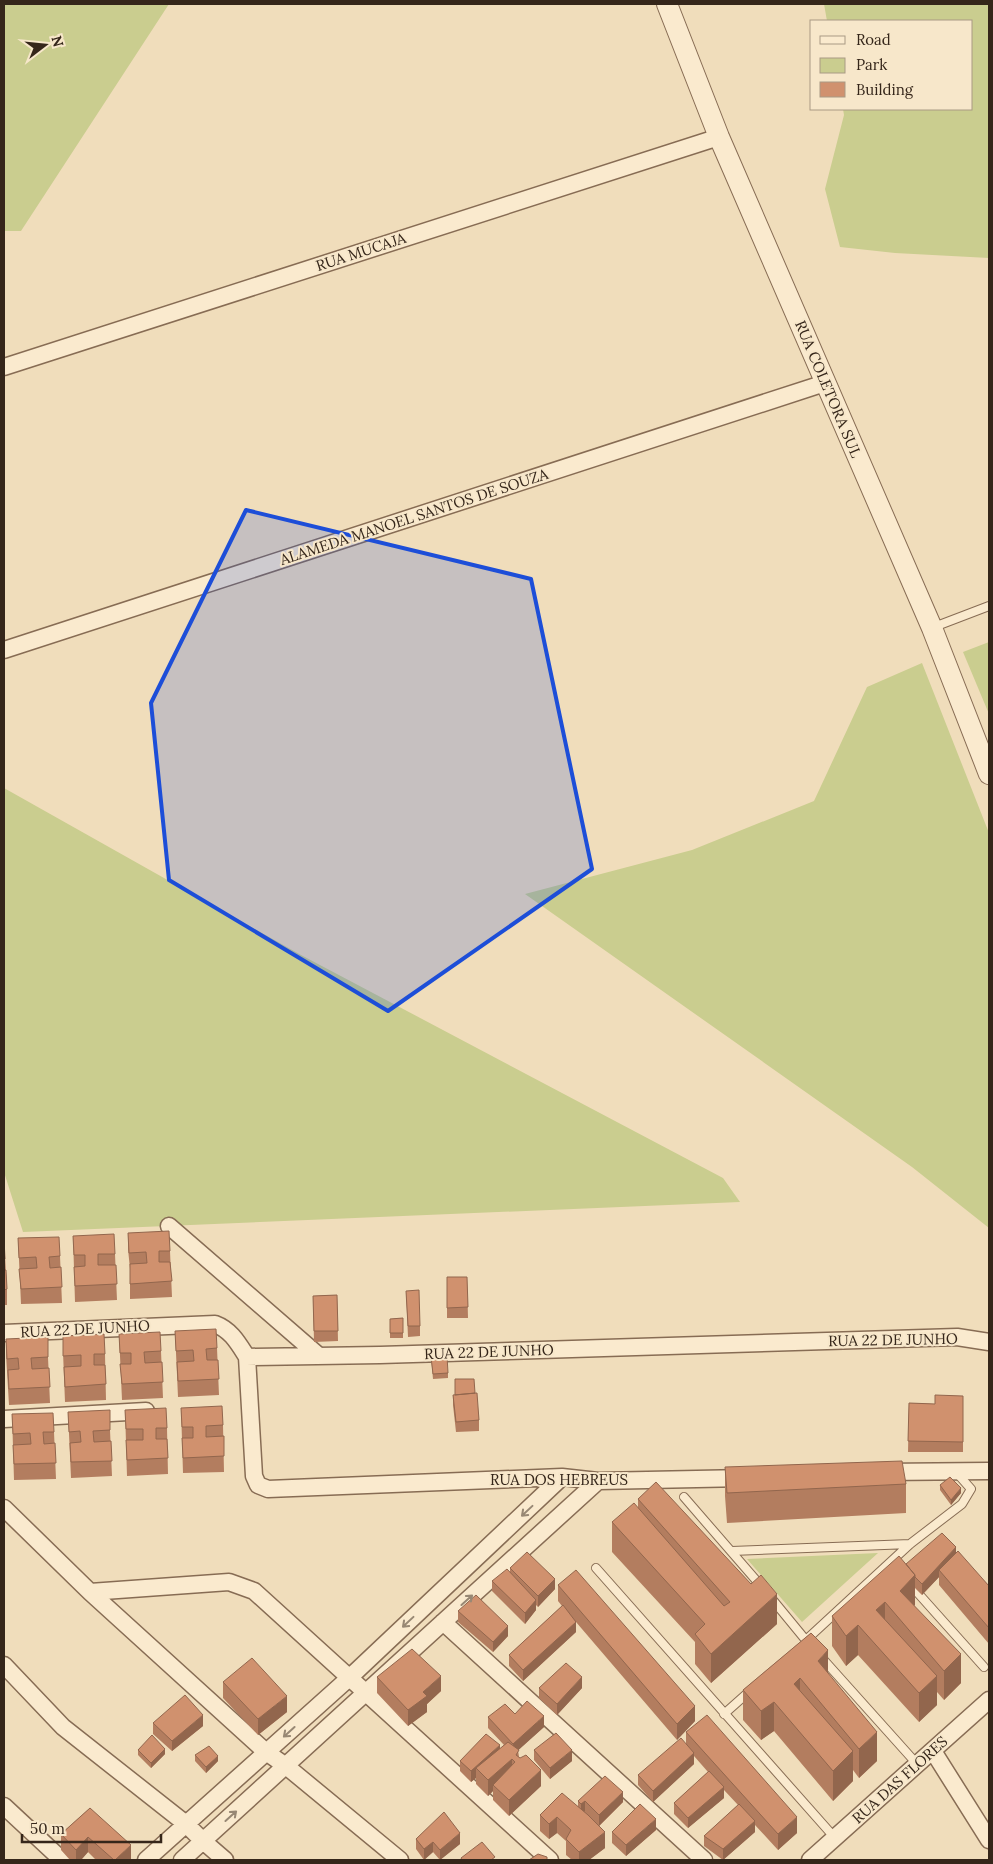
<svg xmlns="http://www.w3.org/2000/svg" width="993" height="1864" font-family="Lora,serif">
  <rect width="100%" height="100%" fill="#f0ddbb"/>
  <path fill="#cacd8f" d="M4,4H169L21,231H4Z
    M824,4H989V258L895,253L840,247L825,189L844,115L843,109H972V21H827Z
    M989,642V714L963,652Z
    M922,663L989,833V1228L912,1167L525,894L692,850L814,801L867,687Z
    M4,788L301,955L723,1178L740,1202L23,1232L4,1172Z
    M878,1553L802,1622L747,1559Z"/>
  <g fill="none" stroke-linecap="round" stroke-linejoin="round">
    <defs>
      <path id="service" d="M934,627L989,606
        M684,1497L761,1586
        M732,1551L910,1544
        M596,1568L835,1838
        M908,1582L984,1667
        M772,1599L809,1644
        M806,1640L910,1544L962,1504L971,1489L956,1472
        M822,1658L917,1764
        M724,1714L751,1690"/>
      <path id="minor" d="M4,367L719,137
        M4,650L825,383
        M169,1226L319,1356
        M4,1333L215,1324C231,1330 238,1343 247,1357L380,1355L957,1337L989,1342
        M247,1357L254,1476L258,1485L268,1489L562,1477L598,1481L746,1478
        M4,1419L146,1411
        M883,1472L989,1471
        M4,1508L90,1592L266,1752L286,1766L400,1860
        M90,1592L229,1582L254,1591L550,1860
        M443,1622L704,1860
        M4,1665L63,1727L186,1824L203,1841L225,1860
        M933,1751L989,1840
        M4,1806L62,1860
        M146,1860L348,1679L562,1477
        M182,1860L598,1481
        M810,1860L989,1700"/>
      <path id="tertiary" d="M667,4L719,137L932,628L989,774"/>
    </defs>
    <use href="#service" stroke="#876c54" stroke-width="10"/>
    <use href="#minor" stroke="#876c54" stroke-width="19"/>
    <use href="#tertiary" stroke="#876c54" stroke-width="22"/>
    <use href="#service" stroke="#faeace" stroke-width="8"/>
    <use href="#minor" stroke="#faeace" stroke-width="16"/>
    <use href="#tertiary" stroke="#faeace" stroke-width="20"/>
  </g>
  <path fill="#b37d5f" d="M128,1233L170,1251L172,1297L130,1299V1269L128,1249Z
    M73,1236L115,1254L117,1300L75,1302Z
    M18,1238L60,1256L62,1303L21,1304Z
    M4,1239L7,1289V1305H4Z
    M447,1277H467L468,1318H447Z
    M406,1291L420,1326V1336L408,1337Z
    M337,1295L338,1341L314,1342L313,1296Z
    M403,1318V1338H390V1319Z
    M175,1331L217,1348L219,1395L178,1397Z
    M119,1334L161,1351L163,1398L122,1400Z
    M63,1336L105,1354L106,1400L65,1402L63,1352Z
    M6,1339L48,1357L50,1403L9,1405L6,1355Z
    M431,1357L448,1373V1378L433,1379Z
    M475,1393L479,1420V1431L456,1432L453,1405V1395Z
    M963,1396V1452H908L909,1403L935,1404Z
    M181,1408L223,1425L224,1472L183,1473Z
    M125,1410L167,1428L168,1474L127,1476Z
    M68,1412L110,1430L112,1476L71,1478Z
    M12,1414L54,1432L56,1479L14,1480Z
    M725,1467L906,1484V1513L727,1523L725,1496Z
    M940,1485L961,1493L951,1505L940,1490Z
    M638,1499L751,1584L777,1624L711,1683L695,1664V1642L612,1552V1522L638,1508Z
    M956,1553L989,1586V1644L939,1585V1577L922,1595L915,1588V1605H914L961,1683L944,1700L937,1692V1705L919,1722L858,1655L846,1666L832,1646V1616L906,1564Z
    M510,1568L555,1589L538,1607L536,1605V1610L525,1624L492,1591V1581L510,1573Z
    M558,1585L695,1721L677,1740L576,1622V1632L523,1681L509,1666V1655L562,1606L558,1601Z
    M458,1611L508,1636L493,1652L458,1622Z
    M811,1633L828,1673L877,1761L859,1778L853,1770V1781L833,1801L774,1731L761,1740L743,1720V1690Z
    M377,1677L441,1691L427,1704V1712L408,1726L377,1693Z
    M223,1682L287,1712L258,1735L223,1698Z
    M539,1688H582L557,1715L539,1698Z
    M515,1714L544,1727L518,1750L519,1757L541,1786L509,1816L493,1800V1791L488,1796L476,1784V1778L471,1782L460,1771V1761L500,1749L504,1745L488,1728V1717Z
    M153,1723L203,1726L172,1751L153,1734Z
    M686,1732L797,1833L778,1850L755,1825V1832L723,1860L704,1846V1836L738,1805L724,1790V1798L688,1828L674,1814V1803L708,1772L694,1756V1764L653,1802L638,1785V1775L686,1744Z
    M138,1750L165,1754L151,1768L138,1755Z
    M534,1750L572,1761L550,1779L534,1760Z
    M195,1755L218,1761L206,1773L195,1761Z
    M578,1801L623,1802L599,1826L605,1848L589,1860H572L566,1855V1841L557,1833L549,1839L540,1831V1815L578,1806Z
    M90,1808L131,1860H96L88,1852L81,1860H70L61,1850V1834Z
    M656,1830L626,1856L612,1843V1832Z
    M416,1839L460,1844L440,1860L433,1852L424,1860L416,1849Z"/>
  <path fill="#92664d" d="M961,1488V1493L951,1505V1500Z
    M956,1547V1558L939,1570V1577L922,1595V1584Z
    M915,1575V1605L900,1620V1591Z
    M555,1579V1589L538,1607V1596Z
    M777,1594V1624L711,1683V1654Z
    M536,1600V1610L525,1624V1613Z
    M885,1602V1631L876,1610Z
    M576,1622V1632L523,1681V1670Z
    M858,1625V1655L846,1666V1636Z
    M508,1626V1636L493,1652V1642Z
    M828,1650V1680L818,1661Z
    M961,1654V1683L944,1700V1671Z
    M441,1676V1691L427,1704V1712L408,1726V1710L423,1692Z
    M937,1676V1705L919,1722V1693Z
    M582,1677V1688L557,1715V1704Z
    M800,1678V1708L794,1684Z
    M287,1696V1712L258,1735V1719Z
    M774,1702V1731L761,1740V1711Z
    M695,1706V1721L677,1740V1724Z
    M203,1715V1726L172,1751V1741Z
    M544,1716V1727L513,1755V1744Z
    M877,1732V1761L859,1778V1749Z
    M500,1745V1756L476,1768V1778L471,1782V1771Z
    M165,1749V1754L151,1768V1763Z
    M572,1750V1761L550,1779V1768Z
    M853,1751V1781L833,1801V1771Z
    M694,1753V1764L653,1802V1791Z
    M218,1756V1761L206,1773V1767Z
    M512,1759V1775L493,1785V1791L488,1796V1780Z
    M541,1770V1786L509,1816V1800Z
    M724,1787V1798L688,1828V1818Z
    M623,1792V1802L599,1826V1815Z
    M585,1801V1811L581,1815V1804Z
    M557,1817V1833L549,1839V1824Z
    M797,1817V1833L778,1850V1834Z
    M656,1819V1830L626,1856V1845Z
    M755,1821V1832L723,1860V1849Z
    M605,1832V1848L589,1860H579V1852Z
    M460,1833V1844L440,1860V1850Z
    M88,1837V1852L81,1860H76V1850Z
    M433,1842V1852L424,1860V1849Z
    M131,1845V1860H115Z"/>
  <path fill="#d0916e" stroke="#92664d" d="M169,1231L170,1251H159V1262H170L172,1281L130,1284V1264L147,1263L146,1252L129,1253L128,1233Z
    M114,1234L115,1254H98V1265H116L117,1284L75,1286L74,1267L85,1266V1255H74L73,1236Z
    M59,1237L60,1256L49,1257L50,1268L61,1267L62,1287L21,1289L19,1269L37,1268L36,1257L19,1258L18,1238Z
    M4,1239L5,1259H4Z
    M4,1270H6L7,1289L4,1290Z
    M447,1277H467L468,1307L447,1308Z
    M419,1290L420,1326H408L406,1291Z
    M337,1295L338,1331H314L313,1296Z
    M403,1318V1333H390V1319Z
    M216,1329L217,1348L206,1349L207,1360H218L219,1379L178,1381L177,1362L194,1361L193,1350L176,1351L175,1331Z
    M160,1332L161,1351L144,1352L145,1363L162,1362L163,1382L122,1384L120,1364H131V1353H120L119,1334Z
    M104,1334L105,1354H94V1365H105L106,1384L65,1387L64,1367L81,1366V1355L63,1356V1336Z
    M48,1337V1357L31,1358L32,1369L49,1368L50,1387L9,1389L8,1370L19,1369L18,1358L7,1359L6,1339Z
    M447,1356L448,1373L433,1374L431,1357Z
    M455,1379H474L475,1393L455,1395Z
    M477,1393L479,1420L456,1422L453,1395Z
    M935,1395L963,1396V1442L908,1441L909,1403L935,1404Z
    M222,1406L223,1425L206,1426V1437L224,1436V1456L183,1458L182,1438H193V1427H182L181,1408Z
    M166,1408L167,1428H156V1439H167L168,1458L127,1460L126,1440H143V1429H126L125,1410Z
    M110,1410V1430L93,1431L94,1442L111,1441L112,1461L71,1462L70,1443L81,1442L80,1431L69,1432L68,1412Z
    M53,1413L54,1432H43L44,1444L55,1443L56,1463L14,1464L13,1445L31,1444L30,1433L13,1434L12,1414Z
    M902,1461L906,1484L727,1493L725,1467Z
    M950,1477L961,1488L951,1500L940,1485Z
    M656,1482L751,1584L761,1575L777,1594L711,1654L695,1634L705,1624L612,1522L634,1503L724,1606L730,1602L638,1499Z
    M942,1533L956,1547L922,1584L915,1577V1575L906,1564Z
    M958,1551L989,1586V1628L939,1570Z
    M527,1552L555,1579L538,1596L510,1568Z
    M899,1556L915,1575L900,1591L961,1654L944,1671L885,1602L876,1610L937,1676L919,1693L858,1625L846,1636L832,1616Z
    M507,1569L536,1600L525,1613L492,1581Z
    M576,1570L695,1706L677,1724L558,1585Z
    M476,1595L508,1626L493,1642L458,1611Z
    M563,1605L576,1622L523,1670L509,1655Z
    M811,1633L828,1650L818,1661L877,1732L859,1749L800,1678L794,1684L853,1751L833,1771L774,1702L761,1711L743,1690Z
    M412,1649L441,1676L423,1692L427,1696L408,1710L377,1677Z
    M252,1658L287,1696L258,1719L223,1682Z
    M566,1663L582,1677L557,1704L539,1688Z
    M185,1695L203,1715L172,1741L153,1723Z
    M527,1701L544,1716L513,1744L488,1717L505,1704L515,1714Z
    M707,1715L797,1817L778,1834L686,1732Z
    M556,1733L572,1750L550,1768L534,1750Z
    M486,1734L500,1745L471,1771L460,1761Z
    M152,1735L165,1749L151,1763L138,1750Z
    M681,1738L694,1753L653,1791L638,1775Z
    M508,1742L519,1750L516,1755L520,1758L526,1755L541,1770L509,1800L493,1785L515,1762L512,1759L488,1780L476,1768Z
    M209,1746L218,1756L206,1767L195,1755Z
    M709,1771L724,1787L688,1818L674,1803Z
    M605,1776L623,1792L599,1815L585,1801L581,1804L578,1801Z
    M562,1793L588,1815L605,1832L579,1852L566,1839L571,1830L557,1817L549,1824L540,1815Z
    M640,1804L656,1819L626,1845L612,1832Z
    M739,1804L755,1821L723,1849L704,1836Z
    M90,1808L131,1845L115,1860H114L88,1837L76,1850L61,1834Z
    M444,1812L460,1833L440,1850L433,1842L424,1849L416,1839Z
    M482,1842L495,1857L491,1860H462L461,1858Z
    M538,1854L547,1857V1860H529Z"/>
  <defs><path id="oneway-shaft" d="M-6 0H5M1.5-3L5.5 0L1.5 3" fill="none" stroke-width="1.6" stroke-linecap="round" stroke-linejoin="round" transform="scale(1.25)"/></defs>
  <g stroke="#988874">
    <use href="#oneway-shaft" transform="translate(527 1511) rotate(137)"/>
    <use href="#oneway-shaft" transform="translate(467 1600) rotate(-42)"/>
    <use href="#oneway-shaft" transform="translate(408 1622) rotate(137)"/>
    <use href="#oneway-shaft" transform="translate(289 1732) rotate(138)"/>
    <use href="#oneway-shaft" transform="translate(231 1816) rotate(-42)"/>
  </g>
  <path fill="#1d4ed8" fill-opacity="0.2" stroke="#1d4ed8" stroke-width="4" stroke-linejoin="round" d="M246,510L531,579L592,869L388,1011L169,880L151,703Z"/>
  <g text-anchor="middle" stroke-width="4" stroke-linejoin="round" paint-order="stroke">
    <g font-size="15" fill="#35261a" stroke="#f7e7ca">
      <text transform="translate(361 252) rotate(-18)" y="5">RUA MUCAJA</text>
      <text transform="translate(828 389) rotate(67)" y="5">RUA COLETORA SUL</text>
      <text transform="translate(414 517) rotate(-18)" y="5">ALAMEDA MANOEL SANTOS DE SOUZA</text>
      <text transform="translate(85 1329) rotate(-3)" y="5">RUA 22 DE JUNHO</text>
      <text transform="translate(893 1340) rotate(-1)" y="5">RUA 22 DE JUNHO</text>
      <text transform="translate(489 1352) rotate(-2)" y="5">RUA 22 DE JUNHO</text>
      <text x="559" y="1485">RUA DOS HEBREUS</text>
      <text transform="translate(900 1780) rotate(-42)" y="5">RUA DAS FLORES</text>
    </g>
  </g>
  <rect width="993" height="1864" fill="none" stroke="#35261a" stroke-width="10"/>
  <rect x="810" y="20" width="162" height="90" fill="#f7e7ca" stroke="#a99a84"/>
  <rect x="820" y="36" width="25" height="8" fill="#faeace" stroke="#a99a84"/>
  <text x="856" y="45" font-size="15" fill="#35261a">Road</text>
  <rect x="820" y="58" width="25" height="15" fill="#cacd8f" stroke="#a99a84"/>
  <text x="856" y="70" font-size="15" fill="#35261a">Park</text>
  <rect x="820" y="82" width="25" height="15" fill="#d0916e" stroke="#a99a84"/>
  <text x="856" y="95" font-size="15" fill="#35261a">Building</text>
  <g transform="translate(45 45) rotate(74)" stroke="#f7e7ca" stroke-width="4" paint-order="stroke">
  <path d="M0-4L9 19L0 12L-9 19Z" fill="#35261a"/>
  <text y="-8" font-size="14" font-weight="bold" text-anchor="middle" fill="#35261a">N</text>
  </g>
  <path d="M22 1834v8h139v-8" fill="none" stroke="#35261a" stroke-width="2.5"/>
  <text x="30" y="1834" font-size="15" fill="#35261a" stroke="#f7e7ca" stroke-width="4" paint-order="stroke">50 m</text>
</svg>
